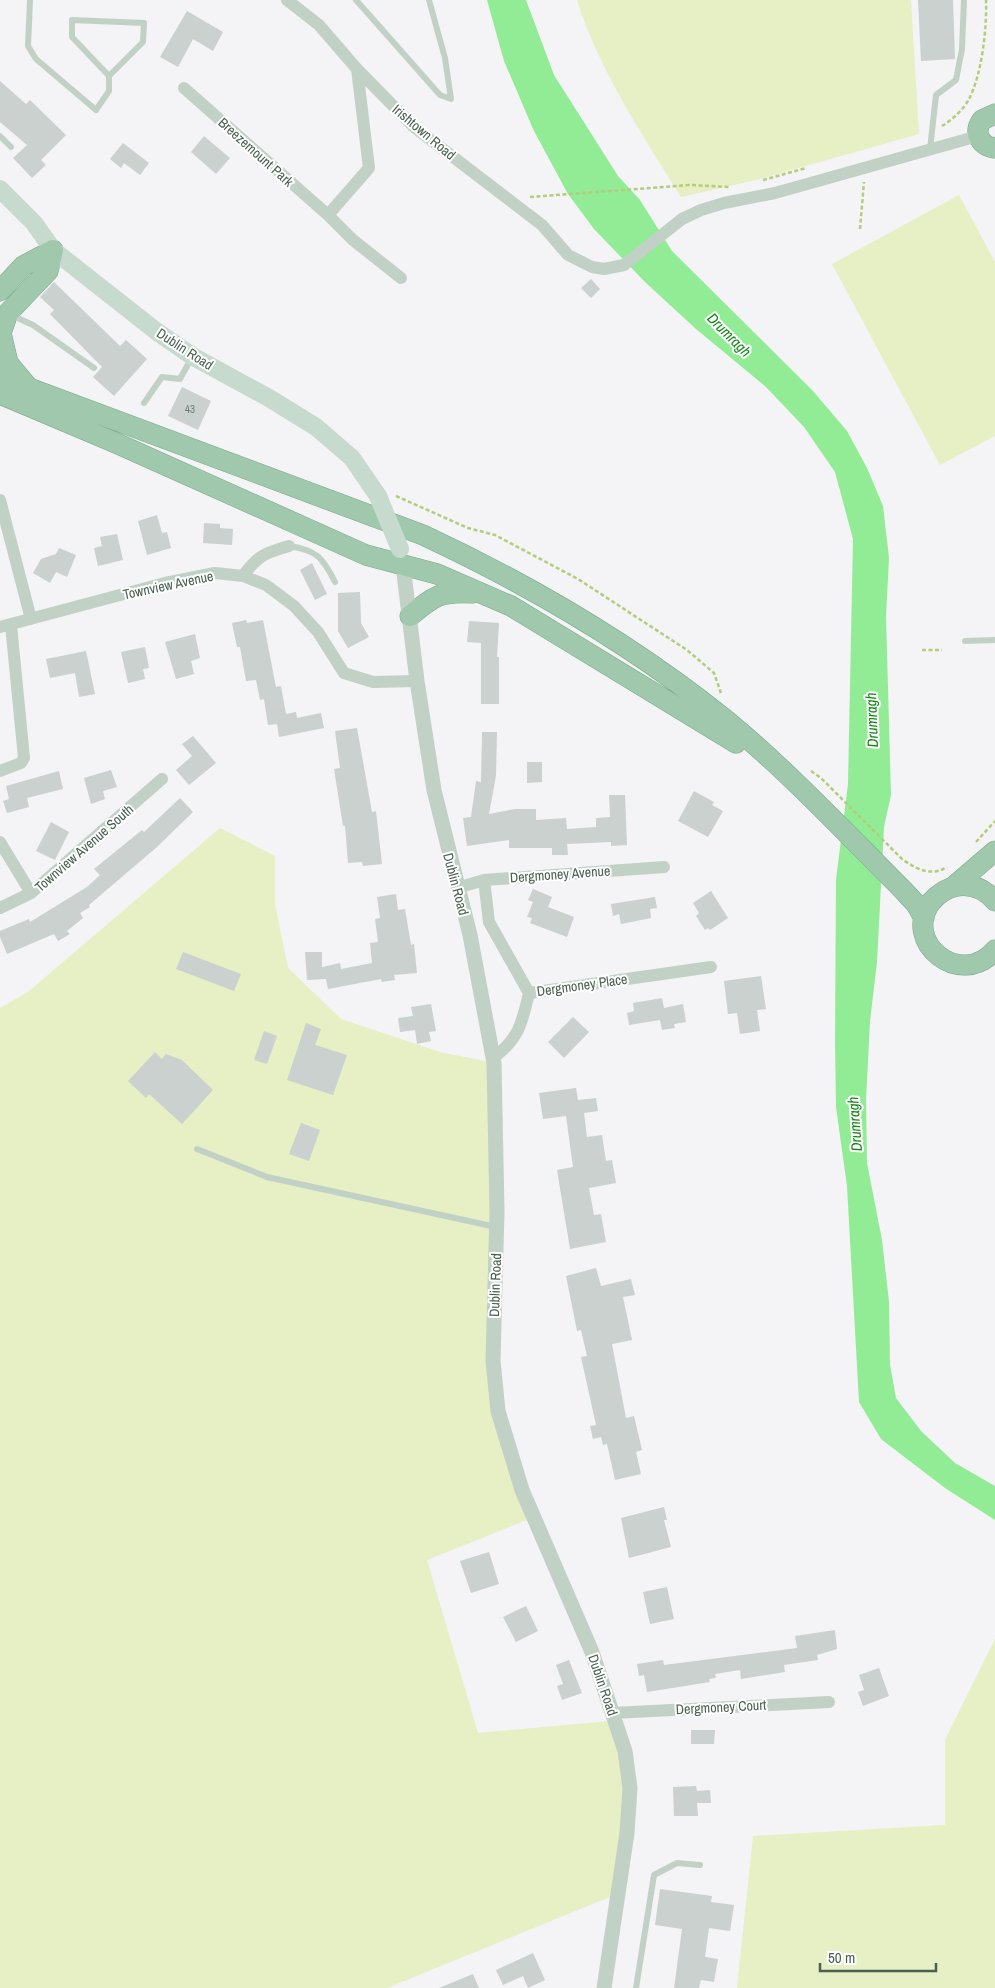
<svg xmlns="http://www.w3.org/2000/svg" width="995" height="1988" font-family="'Archivo Narrow',sans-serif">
  <rect width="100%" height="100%" fill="#f4f3f5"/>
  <path fill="#e7efc4" d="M577,0H911L919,134L756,180L681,197C642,134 599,70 577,0Z
    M959,195L995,262V436L940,465L832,264Z
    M220,828L275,856V904L288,968L341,1019L440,1052L494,1063L498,1411L534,1517L427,1560L478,1733L611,1721L625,1751L617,1894L387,1988H0V1008L28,992Z
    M995,1639V1988H737L753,1836L945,1825V1740Z"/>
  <path fill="#92eb95" d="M487,0H526L554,75L618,176L640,200L672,251L813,391L847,431L867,468L883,506L889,558L886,617L891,795L884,827L877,962L870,1021L866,1100L867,1163L882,1240L889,1302L890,1365L896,1398L921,1431L955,1463L995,1486V1520L945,1488L881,1439L859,1402L847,1186L836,1107L835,1041L836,880L848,784L853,539L835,472L804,427L766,387L696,329L645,282L594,229L568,194L534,131L504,61Z"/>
  <path fill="#cad1ce" d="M918,0H953L955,59L921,61Z
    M187,11L223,32L213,51L193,39L178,67L160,57Z
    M0,81L26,104L30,100L66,135L41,160L46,165L32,178L13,158L27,145L0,122Z
    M204,136L230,158L216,174L191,152Z
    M123,143L149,163L140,175L124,163L121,168L110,159Z
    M591,279L600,289L591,298L581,288Z
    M54,282L120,346L126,340L147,359L114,396L93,377L102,367L50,314L54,310L40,297Z
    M182,387L211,401L198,430L168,416Z
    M157,515L162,533L167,532L171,548L147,555L138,521Z
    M204,523L220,524V528L233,529L232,545L203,543Z
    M117,534L123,560L98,566L94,548L102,546L100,537Z
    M59,548L76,555L67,577L56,572L50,583L33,573L41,559L56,554Z
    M312,563L327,594L315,600L300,570Z
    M360,592L361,623L369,637L348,648L338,631V593Z
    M246,620L247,623L263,620L276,687L281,686L286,714L296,712L297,718L321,713L324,728L279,737L277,724L268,725L264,699L260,700L256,680L246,681L240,647H237L232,623Z
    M469,621L499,623L497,657H499V704H481V643L467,642Z
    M195,634L200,658L191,661L194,674L176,679L165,642Z
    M145,647L149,668L143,669L145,679L128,683L121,652Z
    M86,651L95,694L79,697L75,673L50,678L46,659Z
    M357,728L372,812L376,811L382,864L363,866L362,862L348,863L345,826H343L334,769L340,768L335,731Z
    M482,732H497L496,776L489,814L515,809H536V820L566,818L567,829L596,827V818L610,817L609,795H625L627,845L611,846V842L567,844L568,855H552V848H509V840L467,846L463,818L471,817L476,781L481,782Z
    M193,736L216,763L189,785L176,770L192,756L182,744Z
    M527,762H542V782L527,783Z
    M111,770L117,787L103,791L105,799L91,804L84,778Z
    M59,771L63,789L27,798L29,807L7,813L3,801L9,799L6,786Z
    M694,791L714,802L712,805L723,811L708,837L678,821Z
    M180,798L193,812L157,847L89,905L90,907L80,913L83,918L67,931L70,934L58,941L54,934L7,954L0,937V931L29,919L30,922L87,887L100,875L94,869L142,830L144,832Z
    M51,822L69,832L55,860L36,851Z
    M533,889L552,897L548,907L574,917L567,937L530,923L532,918L527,917L533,902L528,900Z
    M711,891L728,918L710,930L708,928L705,930L696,916L699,913L693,903Z
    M396,894L398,910L405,909L411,945L414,944L417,973L394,975L395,980L382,982L381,979L328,989L326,979L307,980L305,952H322V967L340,963L341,969L372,963L370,943L378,942L375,919L380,918L377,897Z
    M655,897L657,908L650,909L651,918L621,924L619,914L613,916L611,904Z
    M183,952L241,974L234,991L176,969Z
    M761,976L766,1009L757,1010L760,1031L740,1034L737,1013L728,1014L724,981Z
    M662,998L664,1008L683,1004L686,1022L674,1024L675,1028L662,1030L660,1020L629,1025L627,1013L634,1011L633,1003Z
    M431,1004L436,1031L429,1032L431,1041L417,1044L415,1030L400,1032L398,1018L413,1016L411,1007Z
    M573,1017L589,1032L564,1058L548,1042Z
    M306,1023L321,1029L315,1045L347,1055L333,1095L287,1080Z
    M264,1031L277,1036L267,1064L254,1060Z
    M155,1052L162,1059L166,1054L182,1060L213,1090L182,1124L149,1094L146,1098L128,1081Z
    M576,1088L578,1100L596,1098L598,1111L584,1113L587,1137L602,1135L606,1161L612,1160L616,1183L589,1188L594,1215L601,1214L606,1242L570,1249L557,1170L573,1167L566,1116L543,1119L539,1093Z
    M301,1123L320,1130L309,1161L289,1154Z
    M596,1268L601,1286L631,1279L635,1295L623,1297L632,1340L612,1344L626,1418L634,1416L642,1450L636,1452L641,1474L615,1480L607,1444L603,1445L601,1437L593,1439L590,1426L596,1425L581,1357L587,1356L581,1330L577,1331L566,1276Z
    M664,1507L667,1520H664L671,1547L629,1558L621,1518Z
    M489,1552L499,1584L471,1593L460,1561Z
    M667,1587L674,1619L650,1624L643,1592Z
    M526,1606L538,1631L516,1642L503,1617Z
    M835,1630L837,1649L817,1655L818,1660L784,1665L785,1672L741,1679L740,1670L715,1674L716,1678L709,1679L710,1682L647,1692L644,1675L639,1676L637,1664L663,1660L664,1665L797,1648L795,1636Z
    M569,1660L582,1693L562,1700L557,1686L563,1684L556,1665Z
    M879,1668L889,1696L863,1706L858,1692L864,1690L859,1675Z
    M691,1730H715L714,1744H691Z
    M696,1786L697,1791L710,1790L711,1803H697L698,1816H674L673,1787Z
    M660,1889L712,1896L711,1902L734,1905L730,1931L709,1928L705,1957L718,1959L714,1982L701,1980L699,1988H674L682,1929L655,1925Z
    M533,1953L545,1980L528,1988L523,1976L503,1985L496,1970Z
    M473,1974L479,1988H439Z"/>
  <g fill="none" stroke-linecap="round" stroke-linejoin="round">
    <defs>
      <path id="trunk" d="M995,114L982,120C973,133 980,146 995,148
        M0,291L23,266L53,250
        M0,377L423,535C530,585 634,646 726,720C789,772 845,832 903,890L916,904L924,918
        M28,387L8,363L1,333L8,313L48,271L53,250
        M0,394L116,443L366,555L437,574L511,606L736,743
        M410,616C435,595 441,591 473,593
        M953,887L995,851
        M995,901C985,889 972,884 957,886C947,888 938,894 931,902C901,942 961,990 995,950"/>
    </defs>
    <use href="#trunk" stroke="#77ab89" stroke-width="21"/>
    <path stroke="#b3cd7c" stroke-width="2.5" stroke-dasharray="4 2.5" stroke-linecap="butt" d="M942,126C952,120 964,109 969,99C982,74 987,28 986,0
      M763,180L806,168
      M530,197L690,185L729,187
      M860,229L864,182
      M396,496L468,528L495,535L578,579L687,650L714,673L721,693
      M922,650H942
      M811,771L821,778L902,859C916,869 931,877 947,867
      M976,842L995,821"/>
    <path stroke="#c1d1c6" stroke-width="6" d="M30,0L28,46L36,59L96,110L109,91V76L72,37V20L144,23L143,42L109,76
      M356,0L440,95L451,99L445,58L429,0
      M0,136L11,147
      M930,149L936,95L956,80L962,49L964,0
      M11,315L33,325L94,368
      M144,403L162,377L180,379L192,357
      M289,546C317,550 323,558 335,582
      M965,641L995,640
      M197,1149L267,1177L496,1227
      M636,1988L654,1875L677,1863L700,1865"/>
    <path stroke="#c1d1c6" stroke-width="12" d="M287,0L319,25L357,69L414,127L542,225L568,255L592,267L604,269L624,265L682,219L701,210L724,203L775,193L978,136
      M184,88L328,215L369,168L357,69
      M328,215L353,240L401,278
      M0,500L31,619
      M243,576C258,555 265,553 289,546
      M0,627L165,583L215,573L243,576L266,585L294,606L318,632L344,673L373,682L417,681
      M0,771L21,763L24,758L11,625
      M0,842L31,893
      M484,880L489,922L529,993
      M457,888L484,880L664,867
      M0,908L31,893L162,779
      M493,1058C519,1039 522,1023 529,993L711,967
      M613,1713L829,1702"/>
    <path stroke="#c1d1c6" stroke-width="15" d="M403,565L417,681L434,790L470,935L494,1063L497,1211L493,1361L498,1411L522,1490L592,1652L625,1751L630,1788L627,1833L604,1988"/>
    <path stroke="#c6dacd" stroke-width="18" d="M0,189L34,223L53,250L156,331L192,356L269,398L316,427L352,458L378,496"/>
    <use href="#trunk" stroke="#a0c8ac" stroke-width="20"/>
    <path stroke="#c6dacd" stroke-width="18" d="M378,496L400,549"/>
  </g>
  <g text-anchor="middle" stroke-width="4" stroke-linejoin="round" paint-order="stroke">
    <g font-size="11" fill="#6a7c70">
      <text x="190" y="413">43</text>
    </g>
    <g font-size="14" fill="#4a6051" stroke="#fff">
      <text transform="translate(424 132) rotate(40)" y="5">Irishtown Road</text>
      <text transform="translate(256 152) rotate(42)" y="5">Breezemount Park</text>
      <text transform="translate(185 349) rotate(33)" y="5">Dublin Road</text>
      <text transform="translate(168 585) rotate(-12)" y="5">Townview Avenue</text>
      <text transform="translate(84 848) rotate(-41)" y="5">Townview Avenue South</text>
      <text transform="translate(560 874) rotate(-4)" y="5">Dergmoney Avenue</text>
      <text transform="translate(456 884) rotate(75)" y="5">Dublin Road</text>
      <text transform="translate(582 985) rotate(-8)" y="5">Dergmoney Place</text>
      <text transform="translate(495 1285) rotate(-88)" y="5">Dublin Road</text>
      <text transform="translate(603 1685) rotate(71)" y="5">Dublin Road</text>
      <text transform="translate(721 1707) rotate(-3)" y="5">Dergmoney Court</text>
    </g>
    <g font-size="15" font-style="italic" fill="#108613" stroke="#fff">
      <text transform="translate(729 335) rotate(45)" y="5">Drumragh</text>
      <text transform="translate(872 720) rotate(-92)" y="5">Drumragh</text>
      <text transform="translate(855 1124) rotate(-94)" y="5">Drumragh</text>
    </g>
  </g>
  <path d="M820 1963v8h116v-8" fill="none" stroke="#4a6051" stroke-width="2.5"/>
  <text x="828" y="1963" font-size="15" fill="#4a6051" stroke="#ffffff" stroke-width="4" paint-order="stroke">50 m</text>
</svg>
